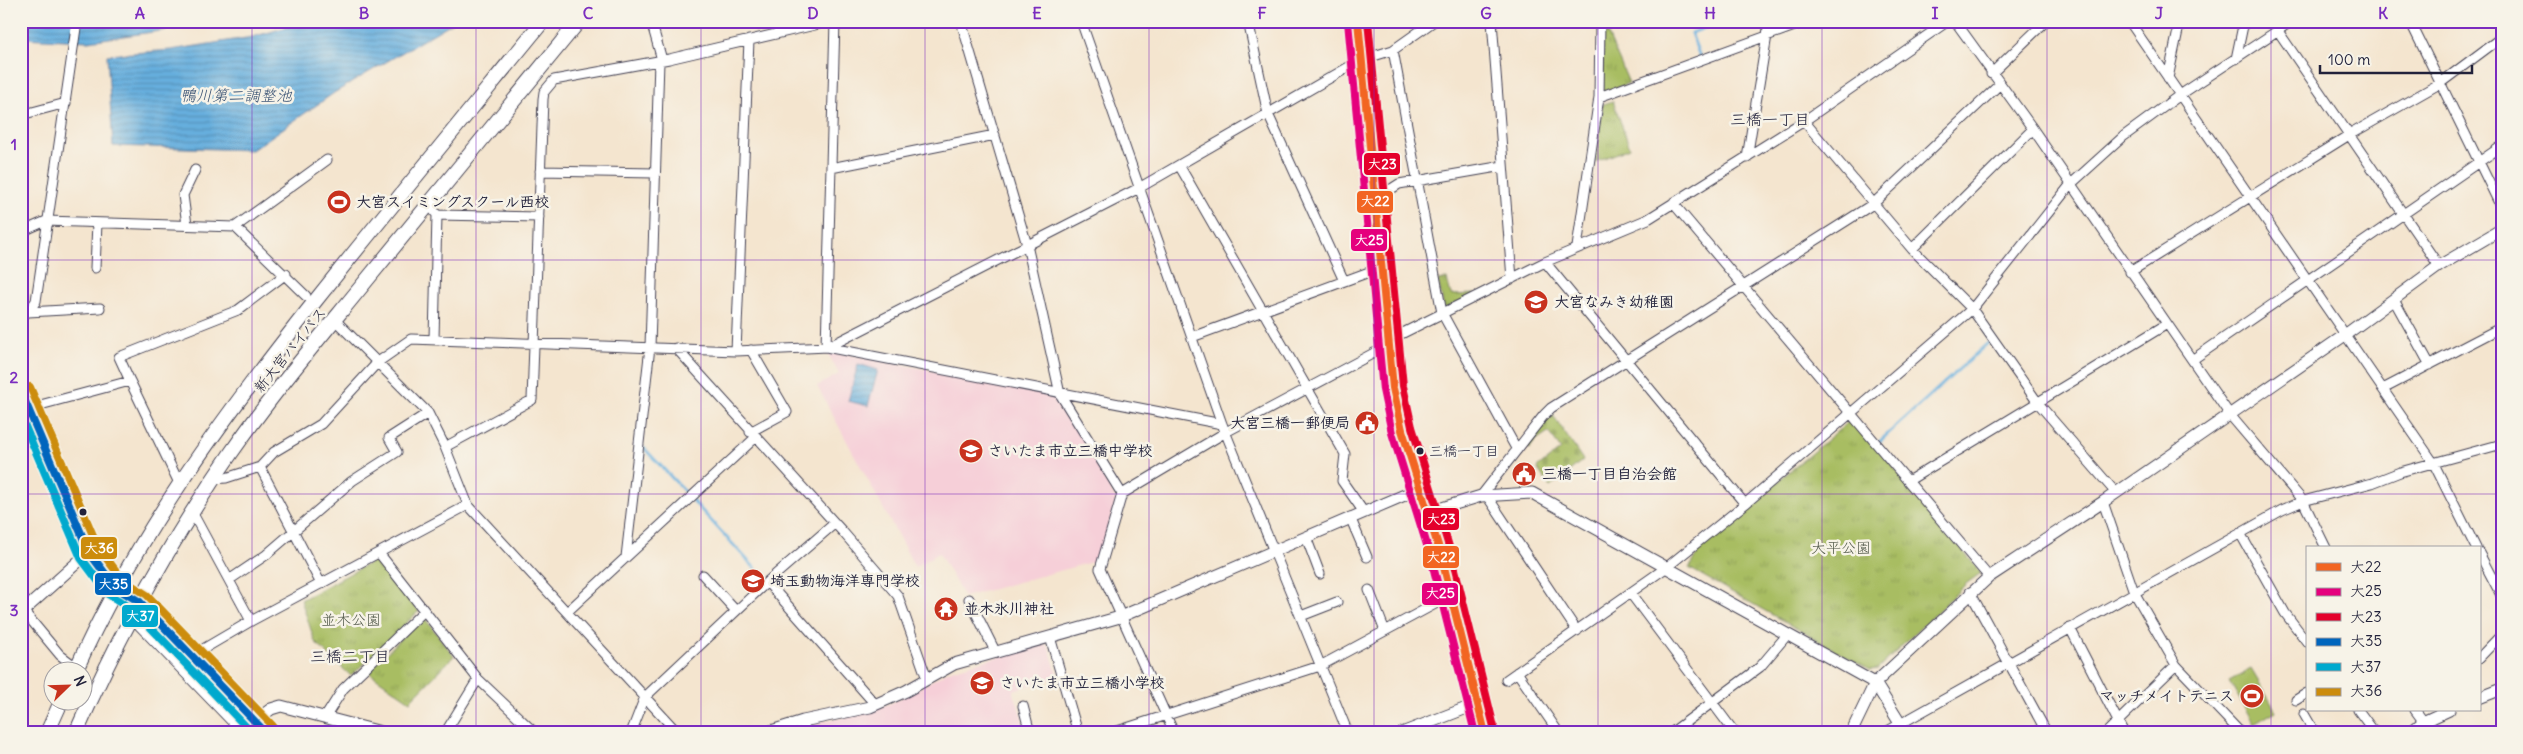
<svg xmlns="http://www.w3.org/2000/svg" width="2523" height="754" font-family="Delius,'Klee One',sans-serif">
  <defs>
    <pattern id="grass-tufts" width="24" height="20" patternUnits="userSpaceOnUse" patternTransform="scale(1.25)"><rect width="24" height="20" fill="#a8bd62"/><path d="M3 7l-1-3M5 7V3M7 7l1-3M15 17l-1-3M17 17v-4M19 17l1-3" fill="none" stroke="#90a256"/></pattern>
    <pattern id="cemetery-stones" width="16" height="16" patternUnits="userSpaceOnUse" patternTransform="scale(1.25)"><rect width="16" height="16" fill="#a8bd62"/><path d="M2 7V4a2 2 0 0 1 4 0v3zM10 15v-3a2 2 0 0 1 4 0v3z" fill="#90a256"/></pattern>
    <pattern id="water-rules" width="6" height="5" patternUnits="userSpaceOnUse" patternTransform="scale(1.25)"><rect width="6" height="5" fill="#66afde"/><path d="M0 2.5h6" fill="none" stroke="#548eb5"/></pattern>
  </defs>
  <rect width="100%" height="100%" fill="#f7f3e8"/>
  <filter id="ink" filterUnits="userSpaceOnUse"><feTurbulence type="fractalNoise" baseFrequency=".02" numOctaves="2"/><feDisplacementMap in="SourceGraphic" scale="10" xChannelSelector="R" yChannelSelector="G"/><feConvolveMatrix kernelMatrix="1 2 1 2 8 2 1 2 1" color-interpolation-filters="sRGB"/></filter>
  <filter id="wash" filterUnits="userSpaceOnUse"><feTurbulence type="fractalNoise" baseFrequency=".0096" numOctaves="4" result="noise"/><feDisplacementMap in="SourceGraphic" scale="20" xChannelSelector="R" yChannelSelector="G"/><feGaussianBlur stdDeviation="1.12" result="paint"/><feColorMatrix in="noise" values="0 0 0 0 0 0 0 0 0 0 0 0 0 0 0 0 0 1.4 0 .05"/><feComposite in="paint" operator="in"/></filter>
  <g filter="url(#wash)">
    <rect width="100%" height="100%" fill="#f4e5cf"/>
    <path fill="#f6cfd8" d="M826,350L1052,394L1062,402L1116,500L1099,560L964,597L939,553L915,567L817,386L839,374Z
      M1044,644L1049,647L1058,677L1013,690L1027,733H810L808,727L811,723L848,717L892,703L951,670Z"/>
    <path fill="url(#grass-tufts)" stroke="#65704e" d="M1603,23L1629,83L1603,93Z
      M1613,101L1630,148L1595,162L1603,104Z
      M1447,279L1451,295L1475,294L1444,309L1438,280Z
      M1853,418L1981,573L1967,583L1878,669L1870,670L1689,568L1698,555L1695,551Z
      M377,559L419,611L351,676L315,642L301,600Z
      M423,616L454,656L410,701L368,672Z"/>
    <path fill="url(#cemetery-stones)" stroke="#65704e" d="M1552,414L1583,460L1550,487L1537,468L1561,449L1548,432L1536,440L1529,449L1526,446Z"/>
    <path fill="#a8bd62" stroke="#65704e" d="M2251,669L2276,711L2254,724L2229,681Z"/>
    <path fill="url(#water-rules)" stroke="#44688c" d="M21,21H232L88,41L21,38Z
      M309,21H455L334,93L252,150L113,146L107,55L171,50L252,37Z
      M858,364L878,370L868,406L848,401Z"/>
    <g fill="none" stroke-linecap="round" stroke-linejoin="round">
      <path stroke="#66afde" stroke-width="3" d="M1700,57L1691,33L1724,21
        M1880,441L1989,342
        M644,448L688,495
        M692,500L764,578"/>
    </g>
  </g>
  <g filter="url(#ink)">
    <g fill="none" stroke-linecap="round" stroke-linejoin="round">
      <defs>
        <path id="minor" d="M651,21L662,60
          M835,21L826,347L1222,424
          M961,21L1027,245L1060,394L1122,494L1100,569L1174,733
          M1081,21L1222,424L1348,733
          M1248,21L1268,114L1344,281
          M1492,21L1512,279
          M1955,21L2033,129L2230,415L2303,501L2326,548
          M2129,21L2433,462L2476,548
          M2410,21L2502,209
          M2278,31L2439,266
          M1393,50L1442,313L1517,450
          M2236,59L2244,21
          M1991,74L2046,21
          M2168,78L2180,21
          M1599,97L1808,21
          M21,115L66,103
          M1804,121L1912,249L1972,309L2038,403L2116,493
          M1747,158L1768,29L1765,21
          M1179,165L1345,454L1342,481L1363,511
          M831,168L995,135
          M540,171L655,173
          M1374,200L1399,184L1503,166
          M1673,203L1989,577
          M429,204L437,215L434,339
          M437,215L539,217
          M187,225L183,195L195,170
          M235,227L306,296
          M21,232L46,221L235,227L327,160
          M1577,247L1599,97L1600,21
          M1912,249L2033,129
          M1545,262L1745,504
          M95,268L97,223
          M2130,272L2349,135L2439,84L2502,37
          M2394,300L2430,365
          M28,312L100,308
          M21,316L28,312L36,301L77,21
          M335,320L428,413L445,447L468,505L678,733
          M1192,337L1380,268
          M1387,341L1545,262L1648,219L1804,121L1948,21
          M676,348L842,531L898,596L927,679
          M736,351L749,40
          M2192,360L2502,146
          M130,381L179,483
          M2383,389L2502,327
          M29,408L130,381L119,357L238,310L286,274
          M21,426L33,420
          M750,432L787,412L751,350
          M445,447L532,400L543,99L544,92L554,80L669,59L832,21
          M260,467L321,584
          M214,479L226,478L260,467L274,452L321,424L378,362L411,339L736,351L828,347L1139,188L1361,60L1393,50L1434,21
          M1908,481L2167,324
          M1122,494L1226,432L1387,346
          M1481,496L1544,415L1551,408L1873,204L1999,85
          M1487,496L1577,631
          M2103,502L2134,592L2176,665L2241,733
          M192,512L251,621
          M1350,517L1367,557
          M2240,533L2285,613L2307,642
          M1306,537L1320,574
          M379,553L478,679L535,733
          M2479,553L2502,597
          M626,557L650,347L659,61
          M703,575L736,611
          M229,580L266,555L352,481L397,452L389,438L428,413
          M767,582L875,704
          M1369,590L1385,631
          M1970,592L2047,733
          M1631,594L1735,733
          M969,599L996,653
          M21,608L60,655L76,667
          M568,611L755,438
          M1301,616L1337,602
          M2070,628L2124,733
          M1050,637L1078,733
          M193,655L251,621L468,505
          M2479,658L2502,634
          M1517,672L1559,733
          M1506,680L1667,567L1745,504L1972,309L2071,184L2124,136L2180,95L2292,21
          M2296,700L2307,693
          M1023,706L1030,733
          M2358,710L2375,733
          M2415,710L2432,733
          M2304,714L2315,733
          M326,716L343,689L424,611
          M803,721L806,733
          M445,733L478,679
          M631,733L645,697L767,582L835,523
          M1111,733L1320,666L1450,596
          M1671,733L1760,667L1787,635
          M1884,733L2282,510L2303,501L2372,483L2400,472L2502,444
          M2106,733L2176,665"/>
        <path id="tertiary" d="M1429,512L1481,496L1532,493L1875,683L1906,733
          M21,613L89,552
          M2479,698L2502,689
          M255,721L271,709L281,706L385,733
          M765,733L803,721L870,707L906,691L954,664L1120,617L1421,488
          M1402,733L1477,704
          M1851,733L1875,683L1989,577L2103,502L2345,335L2439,266L2502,229
          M2410,733L2423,722L2449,710"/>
        <path id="secondary" d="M115,587L140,602L266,733
          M116,589L132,616L245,733"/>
        <path id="primary" d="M1358,21L1393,388L1402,430L1441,555L1485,733
          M21,391L89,552L115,587"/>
        <path id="trunk" d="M75,672C136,535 223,417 316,300C391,206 467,114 543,21
          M47,733L61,702
          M76,733C119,635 170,541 231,453C274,391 323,334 370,276C440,191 509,106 579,21"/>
      </defs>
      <use href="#minor" stroke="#423f51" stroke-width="11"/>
      <use href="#tertiary" stroke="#423f51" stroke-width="13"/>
      <use href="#secondary" stroke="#423f51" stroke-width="14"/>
      <use href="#primary" stroke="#423f51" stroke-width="16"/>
      <use href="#trunk" stroke="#423f51" stroke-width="16"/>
      <use href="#minor" stroke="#fff" stroke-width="9"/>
      <use href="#tertiary" stroke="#fff" stroke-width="11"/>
      <use href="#secondary" stroke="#fff" stroke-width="12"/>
      <use href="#primary" stroke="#fff" stroke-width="14"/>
      <use href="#trunk" stroke="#fff" stroke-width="14"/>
      <defs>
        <path id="bus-1" d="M1358,21L1393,388L1402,430L1441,555L1485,733"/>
        <path id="bus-2" d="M1348,22L1383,390L1392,433L1431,558L1475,733"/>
        <path id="bus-3" d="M1368,21L1403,386L1412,427L1451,553L1495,731"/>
        <path id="bus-4" d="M21,392L89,552L115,587L140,602L266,733"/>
        <path id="bus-5" d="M21,417L81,558L108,594L134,610L252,733"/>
        <path id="bus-6" d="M30,387L98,547L122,579L147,595L273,726"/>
      </defs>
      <use href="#bus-1" stroke="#f7f3e8" stroke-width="11"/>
      <use href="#bus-2" stroke="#f7f3e8" stroke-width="11"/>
      <use href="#bus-3" stroke="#f7f3e8" stroke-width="11"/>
      <use href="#bus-4" stroke="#f7f3e8" stroke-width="11"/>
      <use href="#bus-5" stroke="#f7f3e8" stroke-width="11"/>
      <use href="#bus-6" stroke="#f7f3e8" stroke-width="11"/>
      <use href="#bus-1" stroke="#f26522" stroke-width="8"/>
      <use href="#bus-2" stroke="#e5007d" stroke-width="8"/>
      <use href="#bus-3" stroke="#e4002b" stroke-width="8"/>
      <use href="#bus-4" stroke="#0065bd" stroke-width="8"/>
      <use href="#bus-5" stroke="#00a9ce" stroke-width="8"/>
      <use href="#bus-6" stroke="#cc8c0c" stroke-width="8"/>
    </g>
  </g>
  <path fill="none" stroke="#7b2cbf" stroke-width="1" stroke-opacity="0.55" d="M252,21V733M476,21V733M701,21V733M925,21V733M1149,21V733M1374,21V733M1598,21V733M1822,21V733M2047,21V733M2271,21V733M21,260H2502M21,494H2502"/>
  <defs>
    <symbol id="stadium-disc" viewBox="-11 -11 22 22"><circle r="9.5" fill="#c8321e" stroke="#f7f3e8"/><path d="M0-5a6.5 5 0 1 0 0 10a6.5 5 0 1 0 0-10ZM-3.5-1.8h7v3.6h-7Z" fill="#fff"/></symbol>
    <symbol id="school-disc" viewBox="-11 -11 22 22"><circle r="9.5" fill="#c8321e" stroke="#f7f3e8"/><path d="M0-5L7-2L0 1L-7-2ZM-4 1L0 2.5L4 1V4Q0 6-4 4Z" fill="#fff"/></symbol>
    <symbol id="civic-disc" viewBox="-11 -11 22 22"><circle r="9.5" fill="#c8321e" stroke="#f7f3e8"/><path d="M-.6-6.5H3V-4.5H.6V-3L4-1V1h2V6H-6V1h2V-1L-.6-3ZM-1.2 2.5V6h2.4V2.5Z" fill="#fff"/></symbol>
    <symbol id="university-disc" viewBox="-11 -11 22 22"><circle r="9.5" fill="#c8321e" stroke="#f7f3e8"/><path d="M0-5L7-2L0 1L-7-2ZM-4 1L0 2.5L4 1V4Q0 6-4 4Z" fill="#fff"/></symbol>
    <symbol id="temple-disc" viewBox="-11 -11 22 22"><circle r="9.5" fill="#c8321e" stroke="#f7f3e8"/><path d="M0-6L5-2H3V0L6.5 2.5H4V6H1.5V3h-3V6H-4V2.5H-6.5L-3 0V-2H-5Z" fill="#fff"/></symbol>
  </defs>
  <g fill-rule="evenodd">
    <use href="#stadium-disc" x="325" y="188" width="28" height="28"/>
    <use href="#school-disc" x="1522" y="288" width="28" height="28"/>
    <use href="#civic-disc" x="1353" y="409" width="28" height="28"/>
    <use href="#school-disc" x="957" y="437" width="28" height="28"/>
    <use href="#civic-disc" x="1510" y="460" width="28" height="28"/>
    <use href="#university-disc" x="739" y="567" width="28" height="28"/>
    <use href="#temple-disc" x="932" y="595" width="28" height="28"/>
    <use href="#school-disc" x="968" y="669" width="28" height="28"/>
    <use href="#stadium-disc" x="2238" y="682" width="28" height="28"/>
  </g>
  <g fill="#22223b" stroke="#f7f3e8" stroke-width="2">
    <circle cx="1420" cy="451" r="4.5"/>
    <circle cx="83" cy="512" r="4.5"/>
  </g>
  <g text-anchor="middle" stroke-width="5" stroke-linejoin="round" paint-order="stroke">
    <g font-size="14" fill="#22223b" stroke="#f7f3e8" text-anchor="start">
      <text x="1429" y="456">三橋一丁目</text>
    </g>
    <g font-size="15" font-weight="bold" fill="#22223b" stroke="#f7f3e8" text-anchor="start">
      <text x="356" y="207">大宮スイミングスクール西校</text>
      <text x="1554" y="307">大宮なみき幼稚園</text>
      <text x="1350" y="428" text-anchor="end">大宮三橋一郵便局</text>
      <text x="988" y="456">さいたま市立三橋中学校</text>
      <text x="1542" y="479">三橋一丁目自治会館</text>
      <text x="770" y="586">埼玉動物海洋専門学校</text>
      <text x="964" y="614">並木氷川神社</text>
      <text x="1000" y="688">さいたま市立三橋小学校</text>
      <text x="2234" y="701" text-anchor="end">マッチメイトテニス</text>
    </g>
    <g font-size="15" fill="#22223b" stroke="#f7f3e8">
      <text transform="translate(290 350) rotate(-51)" y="5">新大宮バイパス</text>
    </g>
    <g font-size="15" fill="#515849" stroke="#f7f3e8">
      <text x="1841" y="553">大平公園</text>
      <text x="351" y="625">並木公園</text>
    </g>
    <g font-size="16" font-style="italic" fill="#3a5374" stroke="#f7f3e8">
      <text x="236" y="101">鴨川第二調整池</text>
    </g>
    <g font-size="16" fill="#22223b" stroke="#f7f3e8">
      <text x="1770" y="125">三橋一丁目</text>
      <text x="350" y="662">三橋二丁目</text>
    </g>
  </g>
  <g stroke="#f7f3e8" stroke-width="2">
    <rect x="1363" y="152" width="38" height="24" rx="5" fill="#e4002b"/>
    <rect x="1356" y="190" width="38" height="24" rx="5" fill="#f26522"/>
    <rect x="1350" y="228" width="38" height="24" rx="5" fill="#e5007d"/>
    <rect x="1422" y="507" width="38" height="24" rx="5" fill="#e4002b"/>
    <rect x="80" y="536" width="38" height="24" rx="5" fill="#cc8c0c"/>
    <rect x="1422" y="545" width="38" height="24" rx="5" fill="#f26522"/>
    <rect x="94" y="572" width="38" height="24" rx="5" fill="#0065bd"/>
    <rect x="1421" y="582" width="38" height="24" rx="5" fill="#e5007d"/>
    <rect x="121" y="604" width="38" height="24" rx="5" fill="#00a9ce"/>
  </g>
  <g font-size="14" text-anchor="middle" font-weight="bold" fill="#fff">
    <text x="1382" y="169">大23</text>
    <text x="1375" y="206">大22</text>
    <text x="1369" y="245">大25</text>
    <text x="1441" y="524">大23</text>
    <text x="99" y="553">大36</text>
    <text x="1441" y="562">大22</text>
    <text x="113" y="589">大35</text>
    <text x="1440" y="598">大25</text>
    <text x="140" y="621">大37</text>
  </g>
  <rect width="2523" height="754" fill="none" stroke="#f7f3e8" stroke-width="55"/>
  <rect x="2306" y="546" width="175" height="165" fill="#f7f3e8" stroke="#a29fa3"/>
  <rect x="2316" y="563" width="25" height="8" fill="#f26522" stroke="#a29fa3"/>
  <text x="2350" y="572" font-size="15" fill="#22223b">大22</text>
  <rect x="2316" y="588" width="25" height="8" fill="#e5007d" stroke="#a29fa3"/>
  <text x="2350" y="596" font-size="15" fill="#22223b">大25</text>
  <rect x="2316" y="613" width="25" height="8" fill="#e4002b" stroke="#a29fa3"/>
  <text x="2350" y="622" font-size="15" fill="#22223b">大23</text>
  <rect x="2316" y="638" width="25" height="8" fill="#0065bd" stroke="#a29fa3"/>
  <text x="2350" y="646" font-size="15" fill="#22223b">大35</text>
  <rect x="2316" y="663" width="25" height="8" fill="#00a9ce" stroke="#a29fa3"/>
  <text x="2350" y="672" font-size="15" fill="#22223b">大37</text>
  <rect x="2316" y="688" width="25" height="8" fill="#cc8c0c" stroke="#a29fa3"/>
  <text x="2350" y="696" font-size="15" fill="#22223b">大36</text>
  <g transform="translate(68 686) rotate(67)"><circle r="24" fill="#f7f3e8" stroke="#a29fa3"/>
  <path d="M0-4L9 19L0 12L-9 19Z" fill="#c8321e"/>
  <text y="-8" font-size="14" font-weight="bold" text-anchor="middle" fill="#22223b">N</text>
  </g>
  <path d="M2320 65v8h152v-8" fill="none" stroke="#22223b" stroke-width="2.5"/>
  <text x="2328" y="65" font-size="15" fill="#22223b" stroke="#f7f3e8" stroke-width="4" paint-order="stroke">100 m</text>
  <rect x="28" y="28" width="2468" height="698" fill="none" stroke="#7b2cbf" stroke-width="2"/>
  <g font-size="16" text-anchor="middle" font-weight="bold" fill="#7b2cbf">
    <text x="140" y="19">A</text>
    <text x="364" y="19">B</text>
    <text x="588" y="19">C</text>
    <text x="813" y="19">D</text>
    <text x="1037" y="19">E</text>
    <text x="1262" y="19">F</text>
    <text x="1486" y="19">G</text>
    <text x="1710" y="19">H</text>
    <text x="1935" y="19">I</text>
    <text x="2159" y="19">J</text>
    <text x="2383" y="19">K</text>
    <text x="14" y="150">1</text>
    <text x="14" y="383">2</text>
    <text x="14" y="616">3</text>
  </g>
</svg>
